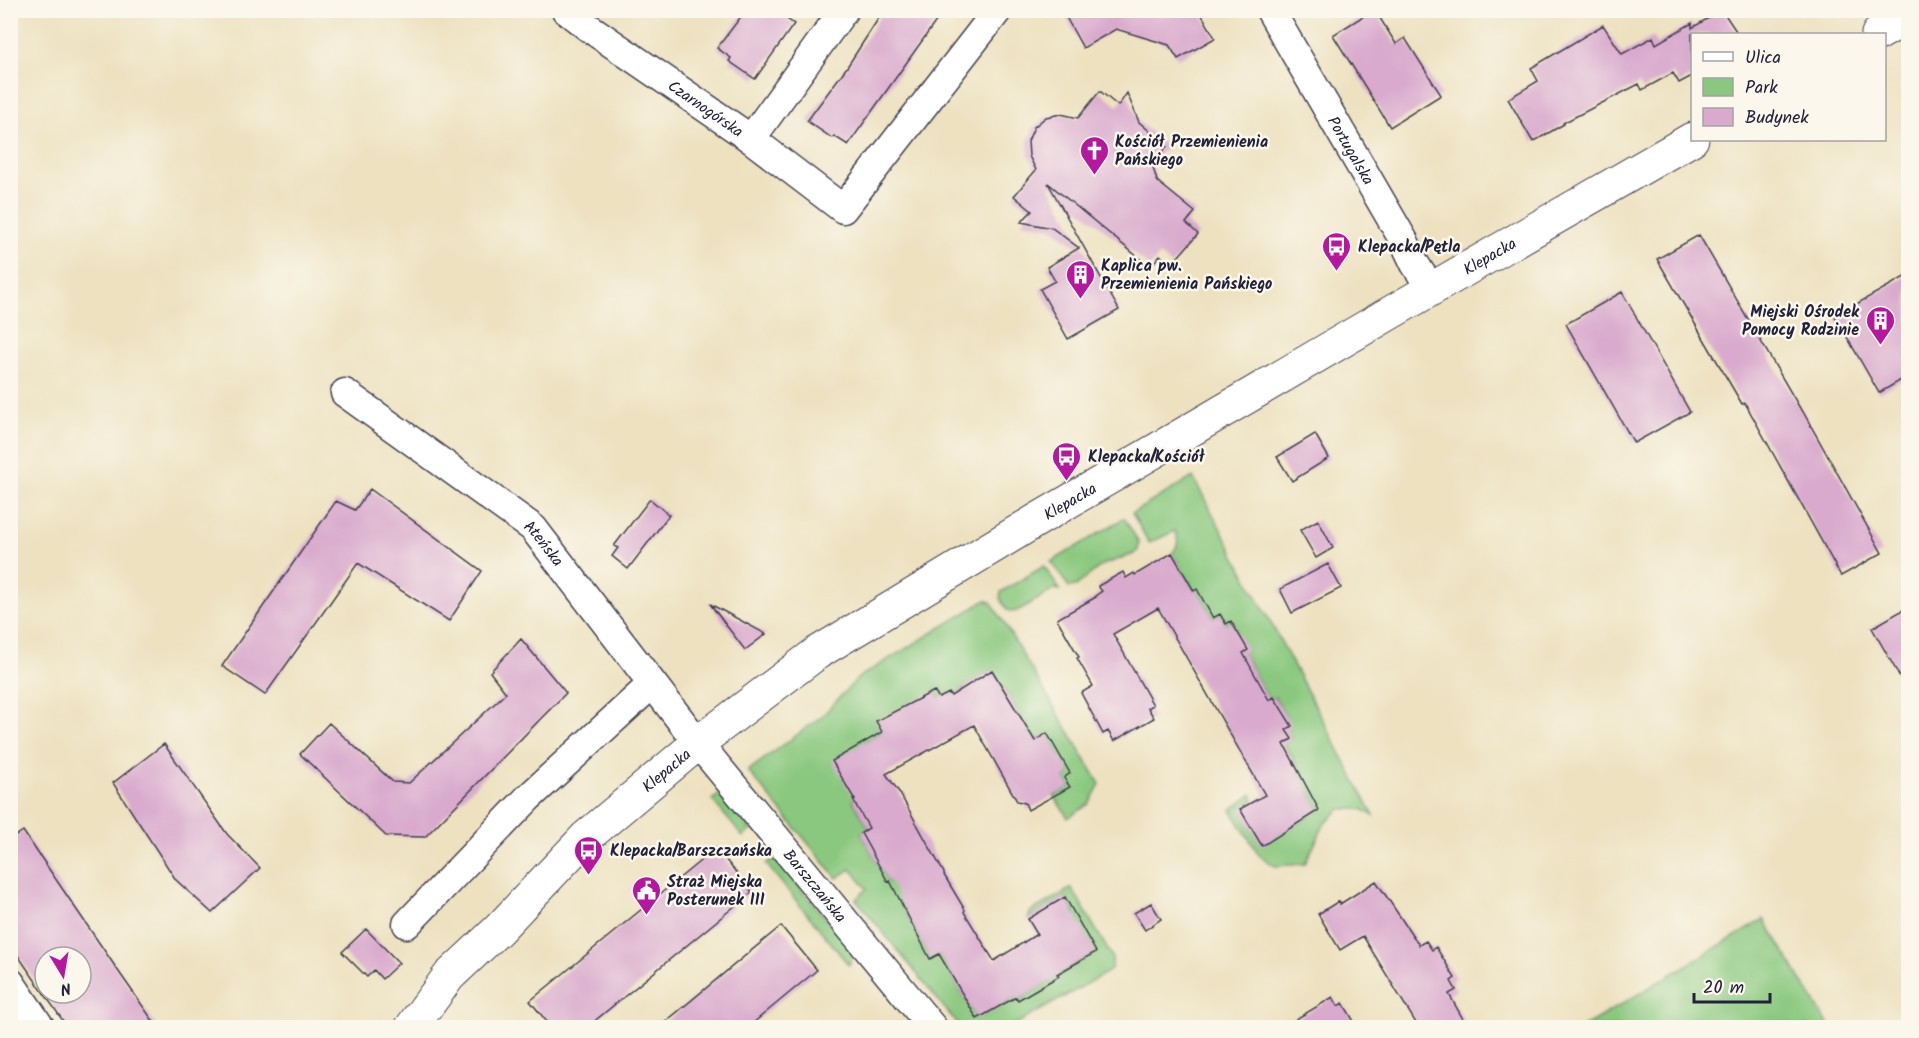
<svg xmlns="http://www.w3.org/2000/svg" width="1919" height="1038" font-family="Kalam,sans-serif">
  <rect width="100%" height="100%" fill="#fbf7ec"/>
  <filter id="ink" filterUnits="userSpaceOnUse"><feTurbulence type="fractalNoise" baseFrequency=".0167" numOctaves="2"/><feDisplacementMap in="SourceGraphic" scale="12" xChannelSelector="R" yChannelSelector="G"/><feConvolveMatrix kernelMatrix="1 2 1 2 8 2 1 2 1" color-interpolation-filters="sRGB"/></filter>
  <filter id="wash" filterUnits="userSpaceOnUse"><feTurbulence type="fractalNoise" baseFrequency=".008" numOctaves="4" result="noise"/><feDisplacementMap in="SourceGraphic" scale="24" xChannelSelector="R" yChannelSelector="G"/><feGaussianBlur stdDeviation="1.35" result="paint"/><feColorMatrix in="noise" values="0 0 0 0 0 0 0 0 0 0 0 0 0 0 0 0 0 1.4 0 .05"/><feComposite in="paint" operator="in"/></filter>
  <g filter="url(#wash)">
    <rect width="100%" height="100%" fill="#ede1c0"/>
    <path fill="#89c87e" stroke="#56755c" stroke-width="1.5" d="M1193,477L1374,816L1362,809H1340L1325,823L1305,864L1275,866L1259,855L1231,810L1252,794L1262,845L1319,810L1298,772L1300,770L1284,744L1292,739L1286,730L1291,726L1275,697L1269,700L1243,653L1247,650L1231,621L1226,624L1220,614L1213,618L1197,590L1194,591L1172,553C1179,546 1179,539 1175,531L1149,543L1132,513Z
      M1124,518L1139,543L1138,550L1134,554L1102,565L1076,586L1069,587L1051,562Z
      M1044,566L1060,590L1055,589L1019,610L1013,612L1007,610L1000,598L1001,592Z
      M986,600L992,603L1100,784L1089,804L1068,818L1054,796L1070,787L1064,778L1069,773L1047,734L1035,741L992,670L951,696L949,693L939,698L934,691L882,732L865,742L853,801L869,828L861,833L888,882L897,877L905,910L930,958L939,954L977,1019L1016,997L1019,1000L1095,952L1073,915L1075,913L1065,897L1028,919L1031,911L1072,888L1112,957V967L1108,972L1011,1027H960L856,899L867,889L851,869L837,878L748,771L821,717L859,677Z
      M723,792L751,830L743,837L712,800Z
      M774,858L854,951L849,965L766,864Z
      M1764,919L1830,1027H1583Z"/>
    <g id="blocks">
      <path fill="#d9aacd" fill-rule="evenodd" d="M746,10H794L787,19L794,24L755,79L729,61L731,58L717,48Z
        M884,10H944L848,145L834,136L832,138L807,121L847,67Z
        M1062,10H1199L1215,38L1178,59L1169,45L1116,29L1083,48Z
        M1373,10H1375L1396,44L1405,38L1441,95L1390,127L1333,35Z
        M1722,10L1738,34H1692V76L1679,83L1673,73L1642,90L1639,84L1563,123L1564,124L1533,142L1508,99L1538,81L1531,68L1603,25L1622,54L1653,37L1656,44L1692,23V28Z
        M1100,91L1118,106L1127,93L1139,122L1167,146L1152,164L1157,181L1195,212L1186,223L1198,234L1171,265L1160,255L1150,267L1048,183L1119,310L1068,339L1040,289L1055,281L1047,267L1079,248L1052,228L1021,222L1032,211L1014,196L1036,170L1029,156L1028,141L1034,127L1046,117L1061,114L1078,118Z
        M1699,235L1801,410H1802L1882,553L1841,576L1745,403L1742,404L1657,259Z
        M1908,275V376L1879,393L1835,316Z
        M1622,292L1690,412L1634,443L1566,324Z
        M1315,434L1329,458L1292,481L1277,457Z
        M370,489L482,571L449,621L358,563L265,695L222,666L336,501L355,510Z
        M650,499L669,515L628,569L612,556L618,548L614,546Z
        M1318,520L1333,548L1316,558L1300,530Z
        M1172,553L1194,591L1197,589L1213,618L1220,614L1226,624L1231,621L1248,650L1243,653L1255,675L1269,700L1274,697L1292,726L1286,730L1292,739L1284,744L1319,810L1262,846L1240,809L1265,795L1158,608L1113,634L1153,705L1148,708L1154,718L1114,741L1108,731L1103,734L1081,693L1093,686L1077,658L1079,657L1057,619L1096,597L1095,596L1102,591L1098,586L1123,572L1126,578L1134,573L1135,575Z
        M1328,564L1341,588L1292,613L1280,589Z
        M710,604L766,634L745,650Z
        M1908,607V691L1872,628Z
        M521,639L566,693L425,837L386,836L300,754L329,723L393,782L409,783L506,693L490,672Z
        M992,670L1035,741L1047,733L1070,773L1064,778L1070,787L1028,810L1025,803L1017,801L974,725L886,774L899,792L944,873V875L965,910L964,912L994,961L1037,934L1028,919L1065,897L1096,952L1057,974L1059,976L1018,1000L1016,997L977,1019L939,954L930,959L890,881L888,882L861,833L869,828L853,800H855L832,761L882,732L876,721L934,691L939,698L949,693L951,696Z
        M164,744L227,834L260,868L212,913L176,880L113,783Z
        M23,831L121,975L158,1028H68L10,944V840ZM45,957H81V993H45Z
        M716,848L752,892L586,1028H552L530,1001Z
        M1376,881L1419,945L1426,941L1432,950L1436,947L1455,978L1451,981L1456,990L1449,994L1468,1028H1419L1363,936L1340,950L1318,914L1339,901L1340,904Z
        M1151,903L1161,919L1145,930L1134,913Z
        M781,926L817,970L747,1028H658Z
        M366,929L399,963L382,979L374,970L367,977L342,952Z
        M1333,997L1338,1006L1343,1003L1358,1028H1281Z"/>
    </g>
  </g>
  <g filter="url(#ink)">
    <use href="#blocks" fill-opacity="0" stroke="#403f4f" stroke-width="1.5"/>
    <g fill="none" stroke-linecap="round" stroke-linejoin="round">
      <defs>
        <g id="street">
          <path id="s1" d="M566,10L588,27L751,139L843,209L998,10"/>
          <path id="s2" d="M1270,10L1404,241L1415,264L1431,289"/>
          <path d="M751,139L844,10"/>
          <path id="s3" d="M345,393L533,528L698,743L933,1028"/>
          <path d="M407,924L528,798L652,684"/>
          <path d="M10,982L41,1028"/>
        </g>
        <g id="secondary">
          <path d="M1878,34L1908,17"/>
          <path id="s4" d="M411,1028L449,976L498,930L585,838L698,743L817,653L1037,520L1390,313L1692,139"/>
        </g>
      </defs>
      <use href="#street" stroke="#403f4f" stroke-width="31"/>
      <use href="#secondary" stroke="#403f4f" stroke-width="35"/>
      <use href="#street" stroke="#fff" stroke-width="28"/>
      <use href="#secondary" stroke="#fff" stroke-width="33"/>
    </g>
  </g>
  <defs>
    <symbol id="church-pin" viewBox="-11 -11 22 30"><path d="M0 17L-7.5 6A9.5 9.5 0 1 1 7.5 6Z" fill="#b5179e" stroke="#fbf7ec"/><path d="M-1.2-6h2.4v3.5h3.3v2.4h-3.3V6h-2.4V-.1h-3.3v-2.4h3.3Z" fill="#fff"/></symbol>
    <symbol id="bus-pin" viewBox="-11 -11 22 30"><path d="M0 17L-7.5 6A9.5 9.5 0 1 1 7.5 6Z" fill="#b5179e" stroke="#fbf7ec"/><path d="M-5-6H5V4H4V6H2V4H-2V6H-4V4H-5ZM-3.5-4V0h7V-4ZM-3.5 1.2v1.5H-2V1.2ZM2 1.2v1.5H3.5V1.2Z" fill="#fff"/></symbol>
    <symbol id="building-pin" viewBox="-11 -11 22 30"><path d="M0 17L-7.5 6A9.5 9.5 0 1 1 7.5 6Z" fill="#b5179e" stroke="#fbf7ec"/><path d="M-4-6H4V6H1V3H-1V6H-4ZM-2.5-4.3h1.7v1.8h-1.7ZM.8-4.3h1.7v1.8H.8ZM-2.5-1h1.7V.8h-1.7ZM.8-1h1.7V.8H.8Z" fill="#fff"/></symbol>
    <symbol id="civic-pin" viewBox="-11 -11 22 30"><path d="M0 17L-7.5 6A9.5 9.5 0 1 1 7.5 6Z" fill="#b5179e" stroke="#fbf7ec"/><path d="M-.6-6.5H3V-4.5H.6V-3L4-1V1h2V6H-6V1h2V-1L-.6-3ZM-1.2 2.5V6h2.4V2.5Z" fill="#fff"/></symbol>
  </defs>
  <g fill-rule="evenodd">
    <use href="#church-pin" x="1078" y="134" width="33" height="45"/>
    <use href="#bus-pin" x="1320" y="230" width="33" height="45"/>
    <use href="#building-pin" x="1064" y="258" width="33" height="45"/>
    <use href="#building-pin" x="1864" y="304" width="33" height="45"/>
    <use href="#bus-pin" x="1050" y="440" width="33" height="45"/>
    <use href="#bus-pin" x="572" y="834" width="33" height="45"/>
    <use href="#civic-pin" x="630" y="874" width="33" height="45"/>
  </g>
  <g text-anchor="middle" stroke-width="5" stroke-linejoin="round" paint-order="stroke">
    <g font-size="16" fill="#22223b" stroke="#fbf7ec">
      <text dy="6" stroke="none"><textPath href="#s1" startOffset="171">Czarnogórska</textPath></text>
      <text dy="6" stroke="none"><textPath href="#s2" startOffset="162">Portugalska</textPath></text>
      <text dy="6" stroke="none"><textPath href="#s4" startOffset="1336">Klepacka</textPath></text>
      <text dy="6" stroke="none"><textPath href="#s4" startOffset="850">Klepacka</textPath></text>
      <text dy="6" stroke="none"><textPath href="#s3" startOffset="250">Ateńska</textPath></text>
      <text dy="6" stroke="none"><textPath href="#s4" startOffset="364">Klepacka</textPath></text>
      <text dy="6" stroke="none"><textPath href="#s3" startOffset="687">Barszczańska</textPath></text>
    </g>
    <g font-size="16" font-weight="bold" fill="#22223b" stroke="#fbf7ec" text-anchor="start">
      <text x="1115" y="147">Kościół Przemienienia<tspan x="1115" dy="18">Pańskiego</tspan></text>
      <text x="1358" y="252">Klepacka/Pętla</text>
      <text x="1101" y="271">Kaplica pw.<tspan x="1101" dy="18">Przemienienia Pańskiego</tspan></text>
      <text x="1859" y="317" text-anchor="end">Miejski Ośrodek<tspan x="1859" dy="18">Pomocy Rodzinie</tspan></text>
      <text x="1088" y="462">Klepacka/Kościół</text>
      <text x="610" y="856">Klepacka/Barszczańska</text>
      <text x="667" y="887">Straż Miejska<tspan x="667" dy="18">Posterunek III</tspan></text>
    </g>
  </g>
  <rect width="1919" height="1038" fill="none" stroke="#fbf7ec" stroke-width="36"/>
  <rect x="1691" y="33" width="195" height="108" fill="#fbf7ec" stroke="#a4a2a5" stroke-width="1.5"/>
  <rect x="1703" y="52" width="30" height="9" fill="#ffffff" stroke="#a4a2a5" stroke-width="1.5"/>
  <text x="1745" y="63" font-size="18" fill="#22223b">Ulica</text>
  <rect x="1703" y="78" width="30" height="18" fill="#89c87e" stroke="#a4a2a5" stroke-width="1.5"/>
  <text x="1745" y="93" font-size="18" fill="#22223b">Park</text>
  <rect x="1703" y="108" width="30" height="18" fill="#d9aacd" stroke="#a4a2a5" stroke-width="1.5"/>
  <text x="1745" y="123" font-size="18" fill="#22223b">Budynek</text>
  <g transform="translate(63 975) rotate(169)"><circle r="28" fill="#fbf7ec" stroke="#a4a2a5" stroke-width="1.5"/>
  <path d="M0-4.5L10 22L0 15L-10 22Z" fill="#b5179e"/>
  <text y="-9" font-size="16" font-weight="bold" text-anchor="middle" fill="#22223b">N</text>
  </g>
  <path d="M1694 993v9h76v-9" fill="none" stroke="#22223b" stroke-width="3"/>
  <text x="1703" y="993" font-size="18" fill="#22223b" stroke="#fbf7ec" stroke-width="4.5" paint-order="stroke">20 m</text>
</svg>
